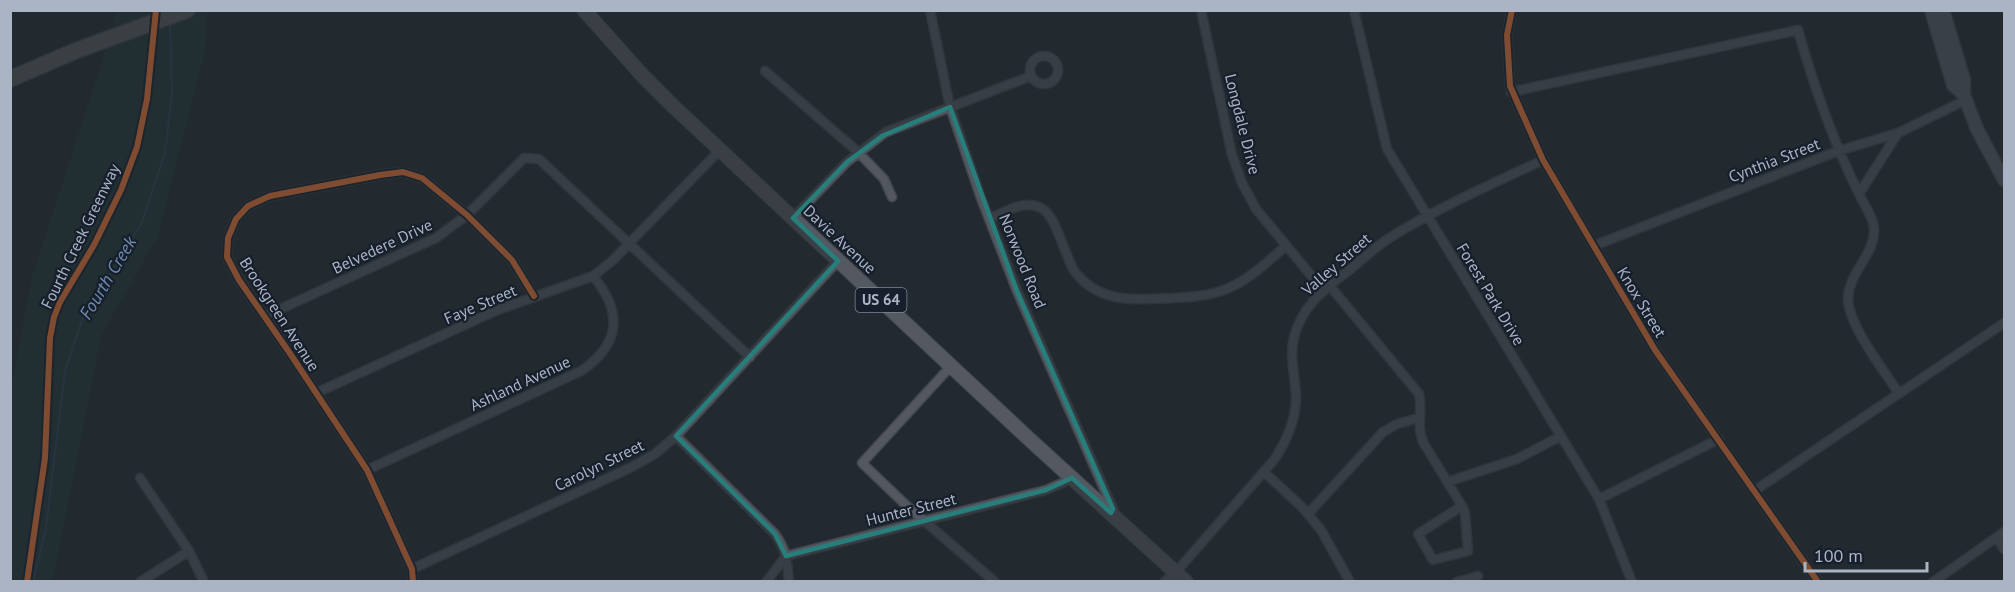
<svg xmlns="http://www.w3.org/2000/svg" width="2015" height="592" font-family="'PT Sans',sans-serif">
  <rect width="100%" height="100%" fill="#232930"/>
  <path fill="#203336" d="M115,11H208L205,52L158,236L101,336L53,581L11,582V389L31,280L114,23Z"/>
  <g fill="none" stroke-linecap="round" stroke-linejoin="round">
    <path stroke="#2c4059" stroke-width="2" d="M33,582L46,528L65,371L84,314L106,282L142,222L165,152L172,95L170,23"/>
    <defs>
      <path id="minor" d="M930,10L950,107L981,198L1017,291L1113,509L1111,513
        M1201,10L1232,155L1242,183L1256,209L1324,291
        M1354,10L1387,149L1599,499L1632,582
        M1512,10L1507,35L1510,86L1543,160L1655,350L1818,582
        M1030 70a14 14 0 1 1 28 0a14 14 0 1 1-28 0Z
        M765,71L858,152L884,179L892,197
        M1511,92L1798,30C1814,87 1833,141 1859,194
        M1898,133L1859,194C1864,205 1873,216 1874,228C1876,253 1850,271 1848,297C1847,324 1884,370 1899,394
        M793,218L847,162L886,132L1031,76
        M989,219C1005,212 1024,199 1041,208C1057,216 1064,256 1075,272C1100,304 1137,300 1172,298C1192,297 1212,296 1231,287C1251,278 1268,261 1286,246
        M1593,246L1838,151L1898,133L1966,100
        M1330,286L1419,394C1423,412 1416,424 1423,442L1462,506L1465,513L1468,551L1433,560L1418,534L1462,506
        M265,316L436,238L467,215L524,158L539,159L750,357
        M951,366L862,463L907,506L995,582
        M316,393L495,311L593,276L612,261L720,150
        M676,436L775,534C787,551 787,561 789,582
        M367,470L581,371C621,344 623,312 593,276
        M1264,472L1303,508L1321,530L1350,582
        M140,478L189,551L204,582
        M1447,482L1517,459L1561,436
        M1754,491L2004,323
        M1599,499L1719,439
        M1308,514L1383,432L1397,424L1418,418
        M1996,538L2004,549
        M412,569L630,468L655,454L676,436L838,261
        M140,582L189,551
        M413,582L412,569L367,470L289,352L239,280L227,257L228,238L236,219L248,206L270,196L380,175L403,172L422,178L467,215L512,260L534,296
        M766,582L786,556L1046,490L1069,480L1071,477
        M1164,582L1176,572L1274,460C1286,442 1295,423 1296,400C1296,379 1289,358 1294,337C1303,304 1324,290 1348,271C1362,260 1376,246 1391,237C1439,207 1492,184 1543,160
        M1457,582L1478,576
        M1933,582L2004,532"/>
      <path id="secondary" d="M1931,10L1953,85L1964,95
        M1943,10L1964,80V95L1977,129L2004,180"/>
      <path id="primary" d="M584,10L643,76L673,106L1028,438L1186,582"/>
      <path id="motorway" d="M10,79L75,51L187,10"/>
    </defs>
    <use href="#minor" stroke="#40454b" stroke-width="11"/>
    <use href="#secondary" stroke="#40454b" stroke-width="15"/>
    <use href="#primary" stroke="#40454d" stroke-width="16"/>
    <use href="#motorway" stroke="#3f444c" stroke-width="18"/>
    <use href="#minor" stroke="#525760" stroke-width="8"/>
    <use href="#secondary" stroke="#565c64" stroke-width="12"/>
    <use href="#primary" stroke="#545961" stroke-width="14"/>
    <use href="#motorway" stroke="#575a5e" stroke-width="15"/>
    <defs>
      <path id="cycleway" d="M1512,10L1507,35L1510,86L1543,160L1655,350L1818,582
        M27,582L45,458L50,338L54,317L60,302L94,245L121,190L137,147L147,99L156,10
        M413,582L412,569L367,470L289,352L239,280L227,257L228,238L236,219L248,206L270,196L380,175L403,172L422,178L467,215L512,260L534,296"/>
    </defs>
    <use href="#cycleway" stroke="#161f2b" stroke-width="10"/>
    <use href="#cycleway" stroke="#f07635" stroke-width="6"/>
  </g>
  <path d="M0 0H2015V592H0ZM950,107L1017,291L1113,509L1111,513L1072,478L1046,490L786,556L775,534L676,436L838,261L793,218L847,162L882,136Z" fill="#232930" fill-opacity=".55" fill-rule="evenodd"/>
  <path fill="none" stroke="#267f7b" stroke-width="4.5" stroke-linejoin="round" d="M950,107L1017,291L1113,509L1111,513L1072,478L1046,490L786,556L775,534L676,436L838,261L793,218L847,162L882,136Z"/>
  <g text-anchor="middle" stroke-width="4.5" stroke-linejoin="round" paint-order="stroke">
    <rect fill="#161f2b" stroke="#7e8796" stroke-width="1.5" x="855.5" y="288" width="51" height="24" rx="4.5"/>
    <g font-size="15" font-weight="bold" fill="#aab4c4">
      <text x="881" y="305">US 64</text>
    </g>
    <g font-size="16" fill="#aab4c4" stroke="#161f2b">
      <text transform="translate(1243 124) rotate(76)" y="6">Longdale Drive</text>
      <text transform="translate(1774 160) rotate(-21)" y="6">Cynthia Street</text>
      <text transform="translate(80 236) rotate(-64)" y="6">Fourth Creek Greenway</text>
      <text transform="translate(840 239) rotate(43)" y="6">Davie Avenue</text>
      <text transform="translate(382 246) rotate(-25)" y="6">Belvedere Drive</text>
      <text transform="translate(1023 261) rotate(68)" y="6">Norwood Road</text>
      <text transform="translate(1336 264) rotate(-41)" y="6">Valley Street</text>
      <text transform="translate(1491 294) rotate(59)" y="6">Forest Park Drive</text>
      <text transform="translate(1642 302) rotate(59)" y="6">Knox Street</text>
      <text transform="translate(480 304) rotate(-23)" y="6">Faye Street</text>
      <text transform="translate(280 314) rotate(57)" y="6">Brookgreen Avenue</text>
      <text transform="translate(520 383) rotate(-25)" y="6">Ashland Avenue</text>
      <text transform="translate(599 465) rotate(-26)" y="6">Carolyn Street</text>
      <text transform="translate(911 509) rotate(-14)" y="6">Hunter Street</text>
    </g>
    <g font-size="18" font-style="italic" fill="#6f8cb0" stroke="#161f2b">
      <text transform="translate(108 278) rotate(-59)" y="6">Fourth Creek</text>
    </g>
  </g>
  <rect width="2015" height="592" fill="none" stroke="#aab4c4" stroke-width="24"/>
  <path d="M1805 562v9h122v-9" fill="none" stroke="#aab4c4" stroke-width="3"/>
  <text x="1814" y="562" font-size="18" fill="#aab4c4" stroke="#161f2b" stroke-width="4.5" paint-order="stroke">100 m</text>
</svg>
